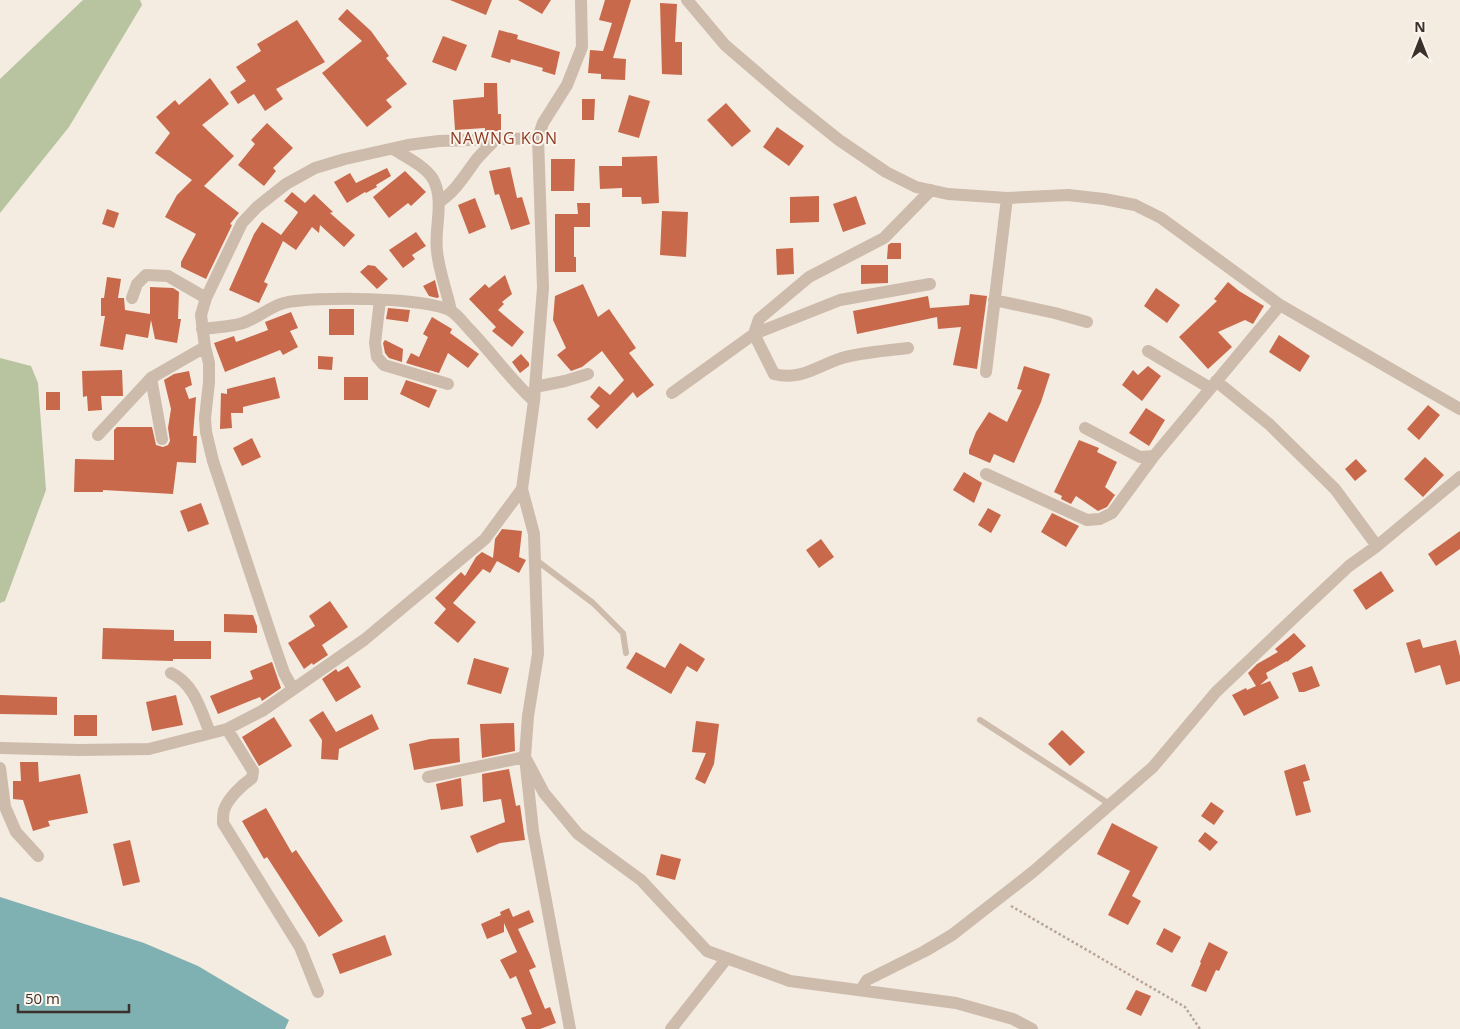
<svg xmlns="http://www.w3.org/2000/svg" width="1460" height="1029" font-family="'Open Sans',sans-serif">
  <rect width="100%" height="100%" fill="#f4ebe1"/>
  <path fill="#b8c4a0" d="M83,0H140L142,5L69,127L0,213V79Z
    M0,358L31,366L38,383L46,490L5,601L0,603Z"/>
  <path fill="#7fb0b2" d="M0,897L144,943L198,966L289,1020L285,1029H0Z"/>
  <path fill="#c8694b" d="M450,0H492L486,15Z
    M518,0H551L542,14Z
    M605,0H631L613,58L626,59L625,80L601,79V74L588,73L590,50L603,51L612,23L599,20Z
    M660,3L677,4L675,42H682V75L662,74Z
    M347,9L371,31L389,56L386,58L407,84L386,100L392,107L367,127L322,73L362,41L338,19Z
    M297,20L325,62L276,89L283,99L265,111L254,94L238,104L230,92L246,81L236,67L261,51L257,44Z
    M499,30L518,35L517,39L560,52L555,75L542,71L543,68L511,59L510,63L491,57Z
    M443,36L467,45L456,71L432,62Z
    M210,78L229,104L202,125L234,156L204,186L239,213L230,224L232,225L206,279L181,267V262L196,234L165,217L177,195L192,180L155,153L170,133L156,117L175,100L179,105Z
    M484,83H497L498,114H501V131H485V128L455,130L453,100L484,97Z
    M629,95L650,101L639,138L618,132Z
    M582,99H595L594,120H582Z
    M726,103L751,131L732,147L707,120Z
    M267,123L293,148L273,168L276,171L264,186L238,165L255,144L251,140Z
    M777,127L804,146L789,166L763,147Z
    M657,156L659,203L642,204L641,197H622V188L600,189L599,166H622V157Z
    M551,159H575L574,191H551Z
    M510,167L517,198L522,197L530,224L511,230L499,194L495,195L489,171Z
    M387,168L391,176L376,185L377,187L366,193L365,192L347,203L334,182L350,173L356,183Z
    M405,171L426,192L411,206L408,203L389,218L373,197Z
    M292,192L305,203L314,194L333,212L330,213L355,235L344,247L320,225L319,233L312,227L296,250L283,241L264,282L268,284L259,303L229,290L254,234L262,222L281,235L297,214L298,212L284,201Z
    M819,196V222L790,223V197Z
    M856,196L866,224L843,232L833,204Z
    M475,198L486,227L469,234L458,205Z
    M577,203H590V227H574V257H576V272H555V214H578Z
    M107,209L119,213L114,228L102,224Z
    M662,211L688,212L686,257L660,255Z
    M416,232L426,246L412,255L415,259L403,268L389,250Z
    M891,243H901V259H887L888,245Z
    M793,248L794,274L777,275L776,249Z
    M368,265L375,266L388,279L377,289L360,272Z
    M861,265H888V283L861,284Z
    M505,275L512,294L502,302L504,304L498,310L524,332L512,347L492,331L496,327L469,299L485,284L489,288Z
    M107,277L121,279L118,298H124L125,310L150,314V287L173,288L179,292L178,319H181L177,343L155,339L151,320L148,338L126,334L123,350L100,346L105,316H101V298H104Z
    M435,280L439,297L437,298L429,296L423,286Z
    M1228,282L1239,291L1264,306L1253,324L1245,320L1218,332L1232,347L1208,369L1179,337L1217,301L1214,299Z
    M583,284L598,317L609,309L636,348L629,353L654,385L637,398L633,392L597,429L587,419L600,406L590,397L599,386L610,395L624,380L602,351L582,367L571,371L557,355L566,348L553,320L555,296Z
    M1156,288L1180,305L1167,323L1144,306Z
    M970,294L987,296L977,369L953,365L961,327L938,329L937,317L857,334L853,311L928,296L930,308L969,305Z
    M388,308L410,310L408,322L386,319Z
    M329,309H354V335H329Z
    M291,312L298,328L290,331L298,347L283,355L280,350L225,372L214,343L234,336L236,342L268,330L265,322Z
    M432,317L452,329L450,333L479,354L468,368L448,353L439,373L406,363L411,353L419,357L428,337L423,334Z
    M1279,335L1310,356L1300,372L1269,352Z
    M385,340L403,349L402,362L389,358L385,353L383,343Z
    M521,354L529,363V366L520,373L512,362Z
    M318,356L333,357L332,370L318,369Z
    M1024,366L1050,374L1041,402L1014,463L994,454L990,463L969,454V450L976,432L989,412L1007,422L1022,390L1017,389Z
    M1148,366L1161,376L1142,401L1122,385L1133,370L1138,375Z
    M122,370L123,396H101L102,410L88,411L87,396L83,397L82,371Z
    M189,371L192,385L185,388L189,399L196,397L193,436H197L196,463L177,462L173,494L103,490V492H74L75,459L114,460V430L117,427H152L156,445L163,447L168,445L170,441L168,428L171,409L164,380L174,374Z
    M275,377L280,398L243,407V413H231L232,428L220,429L221,393L227,394V389Z
    M344,377H368V400H344Z
    M406,380L437,390L429,408L400,394Z
    M46,392H60V410H46Z
    M1428,405L1440,415L1419,440L1407,429Z
    M1146,408L1165,420L1149,446L1129,433Z
    M252,438L261,457L242,466L233,448Z
    M1079,440L1099,448L1097,452L1117,462L1105,487L1115,495L1107,507L1098,511L1076,496L1071,504L1061,499L1062,496L1054,492Z
    M1425,457L1444,475L1423,497L1404,479Z
    M1356,459L1367,471L1355,481L1345,469Z
    M964,472L982,483L974,503L953,490Z
    M201,503L209,524L188,532L180,511Z
    M988,508L1001,515L991,533L978,525Z
    M1052,513L1079,526L1066,547L1041,532Z
    M502,529L522,531L519,557L526,560L519,573L497,561L490,573L483,569L453,603L476,622L458,643L434,623L446,609L435,598L461,572L465,576L476,557L482,552L493,558L495,539Z
    M1460,531V549L1436,566L1428,554Z
    M821,539L834,557L819,568L806,550Z
    M1381,571L1394,591L1366,610L1353,590Z
    M330,601L348,627L322,645L328,655L313,665L312,663L304,669L288,643L315,626L309,616Z
    M224,614L253,615L257,626V633L224,632Z
    M103,628L174,630V641H211V659H173V661L102,659Z
    M1294,633L1306,646L1287,662V661L1266,673L1268,678L1260,685L1270,681L1279,698L1244,716L1232,695L1246,688L1247,690L1256,686L1248,673L1257,664L1278,652L1275,649Z
    M1420,639L1423,648L1456,640L1460,656V681L1446,685L1440,665L1415,673L1406,643Z
    M680,643L705,659L697,672L687,666L671,694L626,668L636,652L665,668Z
    M474,658L509,668L501,694L467,684Z
    M272,662L281,688L262,701L260,697L218,714L210,696L253,679L250,671Z
    M348,666L361,687L336,702L322,679L336,669L338,672Z
    M1312,666L1320,686L1304,692H1299L1292,673Z
    M0,695L57,697V715L0,714Z
    M176,695L183,725L152,731L146,702Z
    M323,711L336,732L372,714L379,729L339,749L338,760L321,759L322,740L309,720Z
    M74,715H97V736H74Z
    M274,717L292,746L259,766L242,737Z
    M696,721L719,724L714,764L705,784L695,779L706,753L692,752Z
    M514,723L515,751L482,758L480,724Z
    M1062,730L1085,752L1070,766L1048,744Z
    M459,738L460,762L414,770L409,744L430,739Z
    M20,762H38L39,782L80,774L88,813L48,821L50,826L33,831L23,800L13,799V781H21Z
    M1305,764L1310,780L1303,782L1311,812L1296,816L1284,771Z
    M509,769L516,806L520,805L525,840L500,843L477,853L470,836L505,822L501,799L483,802L482,774Z
    M461,778L463,806L441,810L436,784Z
    M1211,802L1224,811L1214,825L1201,816Z
    M266,808L292,853L296,850L343,921L319,937L267,857L264,859L242,821Z
    M1112,823L1158,847L1132,896L1141,901L1128,925L1108,915L1130,871L1097,854Z
    M1205,832L1218,842L1210,851L1198,841Z
    M130,840L140,882L123,886L113,844Z
    M661,854L681,859L675,880L656,875Z
    M509,908L513,917L529,910L534,922L518,929L536,967L529,970L545,1009L550,1007L556,1023L540,1029H526L521,1018L532,1014L516,976L510,979L500,960L517,952L504,923V932L487,939L481,924L501,915L500,912Z
    M1164,928L1181,937L1172,953L1156,944Z
    M385,935L392,955L340,974L332,954Z
    M1209,942L1228,952L1219,971L1216,970L1206,992L1191,986L1201,963L1200,962Z
    M1136,990L1151,996L1141,1016L1126,1009Z"/>
  <g fill="none" stroke-linecap="round" stroke-linejoin="round">
    <path stroke="#b9a596" stroke-width="2.5" stroke-dasharray="2.5 2.5" stroke-linecap="butt" d="M1011,906L1185,1007L1200,1029"/>
    <path stroke="#cdbbac" stroke-width="6" d="M536,560L593,603L623,633L626,653
      M980,720L1111,805"/>
    <path stroke="#cdbbac" stroke-width="12" d="M581,0L582,47L567,85L543,123L538,138L543,288L534,401L522,489L534,534L538,654L528,716L525,757L544,793L578,834L641,880L707,951L790,981L956,1003L1013,1019L1032,1029
      M687,0L725,45L789,100L839,140L886,172L916,187L948,194L1007,198L1068,195L1104,199L1135,205L1161,218L1280,305L1460,409
      M393,149C406,157 425,166 433,179C445,201 434,228 437,251C439,272 447,291 451,311
      M439,202C455,192 465,175 476,160C482,153 489,146 496,139
      M132,298L137,284L146,275L168,276L206,298
      M380,300L375,343L377,357L384,365L448,384
      M994,300L1055,313L1087,322
      M202,329C215,327 231,327 243,323C258,318 269,307 284,303C312,296 427,297 451,311C458,315 464,324 470,330C492,353 510,379 534,401
      M908,348C886,351 863,352 842,358C817,366 801,381 774,374L754,334L840,300L930,284
      M1148,351L1210,388
      M986,372L1007,198
      M151,378L162,439
      M1216,381L1269,424L1335,489L1377,546
      M535,387L565,381L588,374
      M672,393L754,334L759,319L809,277L884,238L931,190
      M1085,428L1140,457L1154,456L1280,305
      M98,435L151,378L205,347
      M986,474L1087,520L1100,519L1112,513L1154,456
      M171,673C194,683 201,711 210,733
      M293,689L284,673L275,647L213,461L206,432L205,418L209,382V363L205,347L201,315L206,298L242,223L257,207L286,184L315,168L345,159L408,145L439,141L538,138
      M227,729L253,771L252,778C242,785 228,798 224,810C223,814 223,819 223,823L300,947L318,992
      M0,748L79,750L149,749L227,729L262,711L364,640L485,539L522,489
      M0,768L5,807L16,832L38,856
      M428,777L525,757L533,831L570,1029
      M861,990L867,980L925,951L952,935L1034,871L1153,767L1216,692L1300,612L1349,566L1377,546L1460,477
      M671,1029L727,958"/>
  </g>
  <g text-anchor="middle" stroke-width="4" stroke-linejoin="round" paint-order="stroke">
    <g font-size="16" letter-spacing="1" fill="#8c3b22" stroke="#fbf5ee">
      <text x="504" y="144">NAWNG KON</text>
    </g>
  </g>
  <g transform="translate(1420 40)" stroke="#fbf5ee" stroke-width="4" paint-order="stroke">
  <path d="M0-4L9 19L0 12L-9 19Z" fill="#3b302b"/>
  <text y="-8" font-size="14" font-weight="bold" text-anchor="middle" fill="#3b302b">N</text>
  </g>
  <path d="M18 1004v8h111v-8" fill="none" stroke="#3b302b" stroke-width="2.5"/>
  <text x="25" y="1004" font-size="15" fill="#3b302b" stroke="#fbf5ee" stroke-width="4" paint-order="stroke">50 m</text>
</svg>
